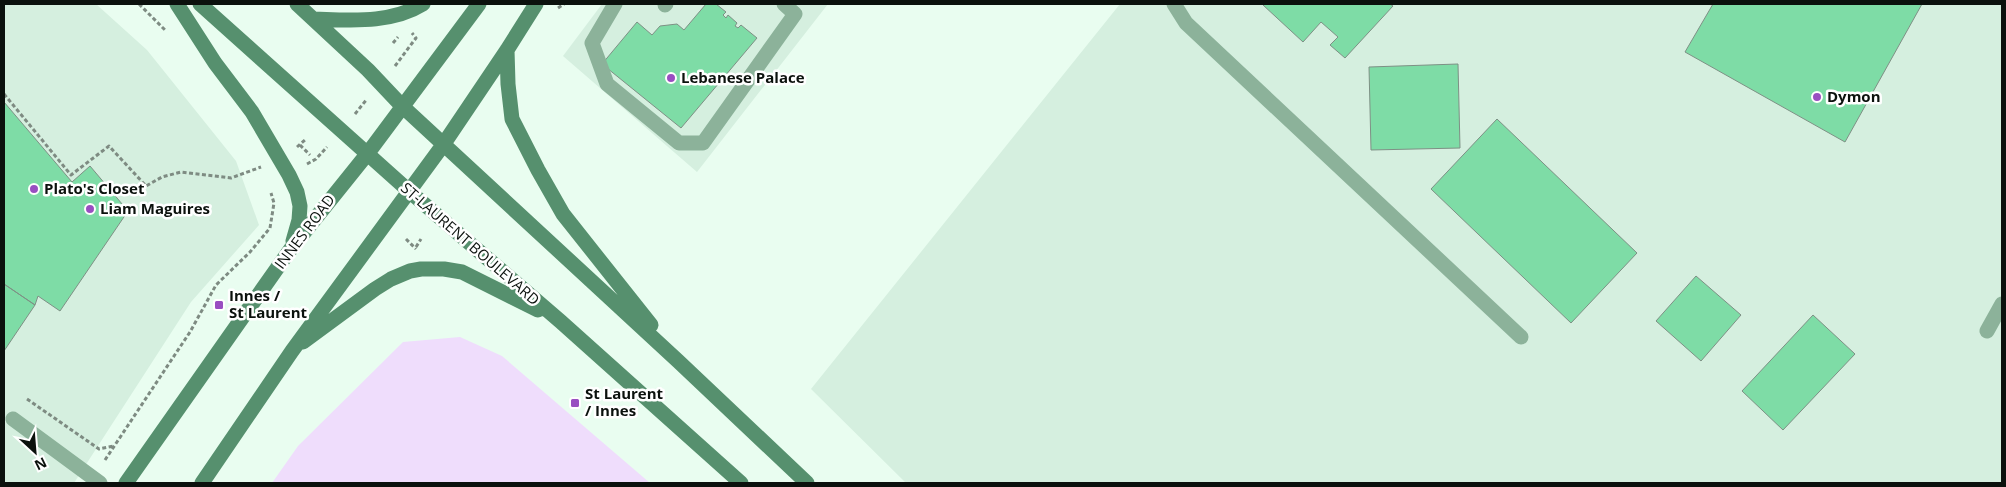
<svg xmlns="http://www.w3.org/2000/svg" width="2006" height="487" font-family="'Open Sans',sans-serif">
  <rect width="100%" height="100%" fill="#e9fdf0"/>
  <path fill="#d5efdf" d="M4,4H96L147,50L236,161L259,225L191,302L74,483H4Z
    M602,4H828L697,172L563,56Z
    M1120,4H2002V483H906L811,389Z"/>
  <path fill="#efddfc" d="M460,337L502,356L650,483H272L298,446L403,342Z"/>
  <path fill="#7edca6" stroke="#7e9085" d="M706,4H716L726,12L723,15L726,18L728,15L737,23L735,26L738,28L741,25L757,38L681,128L602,64L637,22L652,35L660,26L677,24L684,30Z
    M1264,4H1390L1393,6L1345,58L1330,45L1338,37L1321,22L1303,42L1263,5Z
    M1713,4H1922L1845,142L1685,52Z
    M1458,64L1460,148L1371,150L1369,67Z
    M4,102L72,182L90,166L128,211L60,311L38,296L35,305L4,284Z
    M1497,119L1637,253L1571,323L1431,189Z
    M1696,276L1741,315L1701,361L1656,321Z
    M4,284L35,305L4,351Z
    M1813,315L1855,354L1783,430L1742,391Z"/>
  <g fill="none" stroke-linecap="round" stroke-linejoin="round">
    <path stroke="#7e8b82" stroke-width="3" stroke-dasharray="4 2.5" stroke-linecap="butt" d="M139,4L165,30
      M558,8L564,4
      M393,43L398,37
      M395,66L416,38L412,33
      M4,94L71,175L109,146L146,186L162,177L181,172L231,178L261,167
      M355,114L367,99
      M300,145L310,155
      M297,147L306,139
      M307,164L316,159L327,147
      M406,239L416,249
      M416,247L421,239
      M27,399L99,449L114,446
      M105,460L190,332L216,285L250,252L270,228L274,203L271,193"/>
    <path stroke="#8cb29a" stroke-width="15" d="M615,4L592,43L607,84L679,143H703L795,14L784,4
      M1174,4L1186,23L1521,337
      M665,5L666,4
      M1987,331L2002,304
      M13,419L100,483"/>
    <path stroke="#56906e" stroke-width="15" d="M177,4L215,63L252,112L289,175L297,192L300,206L299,220L293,241
      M200,4L409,191L560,321L741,483
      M297,4L368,70L402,106L678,361L807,483
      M315,19C350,20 391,24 423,4
      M507,50L508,84L512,119L538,170L563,214L651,325
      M303,342L375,289L391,279L410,271L421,269H444L462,272L538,310
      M126,483L290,250L368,153L479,4
      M202,483L292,351L443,145L507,50L536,4"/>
  </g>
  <g fill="#994ec1" stroke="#fff" stroke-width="2">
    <circle cx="671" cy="78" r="5"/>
    <circle cx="1817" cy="97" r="5"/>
    <circle cx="34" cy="189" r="5"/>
    <circle cx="90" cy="209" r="5"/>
    <rect x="214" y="300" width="10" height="10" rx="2.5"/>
    <rect x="570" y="398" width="10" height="10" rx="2.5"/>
  </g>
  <g text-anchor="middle" stroke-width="5" stroke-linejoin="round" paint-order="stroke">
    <g font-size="15" font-weight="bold" fill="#0b110d" stroke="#fff" text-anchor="start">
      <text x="681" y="83">Lebanese Palace</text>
      <text x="1827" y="102">Dymon</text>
      <text x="44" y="194">Plato's Closet</text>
      <text x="100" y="214">Liam Maguires</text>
      <text x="229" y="301">Innes /<tspan x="229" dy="17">St Laurent</tspan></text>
      <text x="585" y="399">St Laurent<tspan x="585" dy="17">/ Innes</tspan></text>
    </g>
    <g font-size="15" fill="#0b110d" stroke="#fff">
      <text transform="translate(305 232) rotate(-53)" y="5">INNES ROAD</text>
      <text transform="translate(470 244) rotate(41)" y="5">ST-LAURENT BOULEVARD</text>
    </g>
  </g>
  <rect width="2006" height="487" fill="none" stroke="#0b110d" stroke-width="10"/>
  <g transform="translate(35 452) rotate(154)" stroke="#ffffff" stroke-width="4" paint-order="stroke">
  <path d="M0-4L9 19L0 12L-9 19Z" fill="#0b110d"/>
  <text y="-8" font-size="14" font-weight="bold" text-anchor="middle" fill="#0b110d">N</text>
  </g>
</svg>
